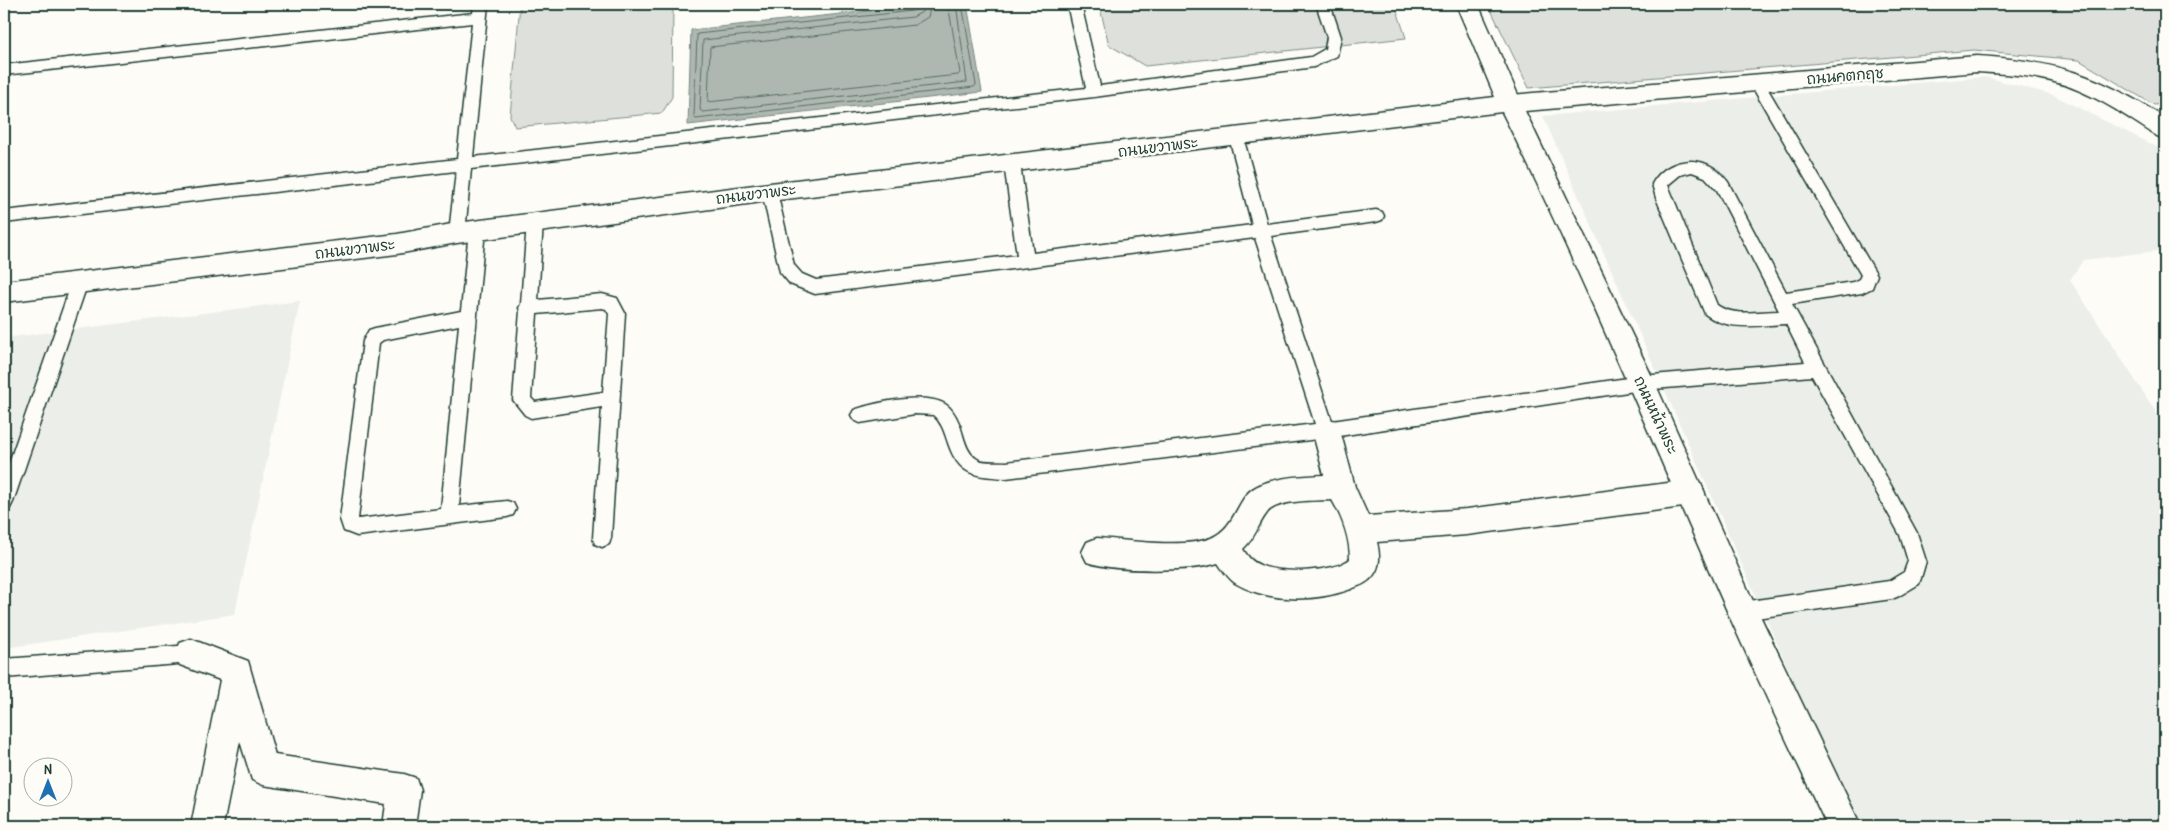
<svg xmlns="http://www.w3.org/2000/svg" width="2169" height="830" font-family="'Patrick Hand','Playpen Sans Thai',sans-serif">
  <rect width="100%" height="100%" fill="#fdfcf7"/>
  <filter id="ink" filterUnits="userSpaceOnUse"><feTurbulence type="fractalNoise" baseFrequency=".02" numOctaves="2"/><feDisplacementMap in="SourceGraphic" scale="10" xChannelSelector="R" yChannelSelector="G"/><feConvolveMatrix kernelMatrix="1 2 1 2 8 2 1 2 1" color-interpolation-filters="sRGB"/></filter>
  <g filter="url(#ink)">
    <path fill="#eceee9" d="M1985,77L2053,95L2165,151V250L2083,260L2070,280L2165,426V826H1858L1543,116Z
      M300,301L235,614L4,648V338Z"/>
    <path fill="#dde0db" stroke="#7e8e88" d="M520,4H711L673,7L672,97L662,113L515,127L510,116Z
      M1099,4H1395L1406,38L1145,66L1109,45Z
      M1488,4H2165V104L2154,105L2079,60L1974,50L1529,88Z"/>
    <path fill="#aeb8b1" stroke="#75877f" d="M935,4H967L982,92L688,125L691,30Z"/>
    <g fill="none" stroke-linecap="round" stroke-linejoin="round">
      <path stroke="#586e66" stroke-width="1" d="M918,4L916,9L912,11L697,34L694,117L696,119L974,87L976,85L962,4
        M924,4L922,12L913,17L703,40L700,110L703,112L967,82L956,4
        M931,4L928,17L915,25L710,47L708,102L958,75L960,73L948,4"/>
      <defs>
        <path id="service" d="M474,4H488L473,157L1086,88L1067,4H1081L1100,86L1311,57L1325,49L1327,37L1316,4H1330L1341,37L1337,56L1314,67L1094,97L471,169L465,233L463,237L457,239L451,237L449,233L456,171L4,223V211L457,159L472,23L4,75V65L473,13Z
          M1757,78L1762,79L1877,275L1872,288L1862,293L1792,304L1917,533L1926,561L1921,578L1919,584L1899,596L1892,599L1742,620L1735,617L1732,611L1735,605L1742,602L1889,581L1904,572L1908,561L1900,535L1812,376L1641,390L1326,438L1006,478C975,476 959,476 948,443C944,431 942,423 933,415L915,414L860,423L854,420L851,415L854,410C876,402 925,392 945,404C952,408 956,416 959,423C964,435 965,453 979,460C986,463 998,461 1006,462L1315,424L1255,238L815,294L790,284L780,272L762,192L764,188L770,186L776,188L794,265L802,274L816,280L1017,255L1004,164L1007,160L1012,158L1017,160L1020,164L1033,253L1252,225L1229,137L1232,133L1237,131L1242,133L1267,224L1376,210L1382,212L1384,216L1382,220L1376,222L1271,236L1332,421L1641,376L1805,362L1786,324C1759,325 1728,332 1705,314L1656,198L1652,184C1664,162 1693,154 1714,168C1720,172 1724,177 1728,182L1786,292L1853,282L1859,279L1861,275L1750,83L1752,79ZM1692,172L1705,177L1717,190L1779,311C1759,311 1733,317 1717,305L1668,185L1680,175Z
          M535,216L541,218L543,222L538,300L602,294L617,298L625,313L611,538L609,544L602,547L595,544L593,538L602,407L531,418L525,415L513,400L520,311L519,308L521,304L527,222L529,218ZM602,308L606,309L609,314L603,392L535,402L531,398L537,314Z
          M477,224L483,226L485,230L459,506L507,501L513,503L516,509L513,515L507,517L357,536L344,531L340,519L363,341L369,330L375,328L461,311L469,230L471,226ZM459,325L441,509L358,519L379,343L383,340Z
          M80,275L86,277L88,282L13,502L10,508L4,510V477L72,282L74,277Z
          M191,645L198,647L201,654L198,661L191,663L4,678V659Z"/>
        <path id="minor" d="M1326,418L1336,421L1340,430L1355,487L1368,516L1467,509L1691,480L1701,484L1705,493L1701,502L1691,506L1467,535L1377,542C1380,555 1381,568 1371,578C1366,584 1358,586 1351,589C1315,602 1269,603 1235,583C1228,578 1223,570 1218,563C1190,572 1114,572 1087,562L1082,552L1087,542L1097,538C1128,540 1183,549 1211,538C1232,529 1235,509 1247,494C1261,477 1303,476 1324,475L1312,430L1316,421ZM1332,500C1342,517 1350,539 1350,559C1333,573 1280,574 1260,565C1252,562 1247,556 1243,549C1256,537 1257,526 1267,513C1277,499 1316,501 1332,500Z
          M191,639L248,661L275,755L404,774L416,778L420,790L415,826H383L386,804L263,785L252,780L240,741L223,826H191L220,680L180,665L176,654L180,643Z"/>
        <path id="tertiary" d="M1977,56C2057,61 2098,75 2165,118V139L2157,136C2126,116 2093,93 2058,83C2032,75 2004,74 1977,72L1525,111L1655,383L1753,601L1861,826H1827C1795,758 1762,689 1731,620C1654,448 1583,272 1498,104L1502,98L1510,95Z"/>
        <path id="secondary" d="M1456,4H1478L1522,104L1518,110L770,201L457,243L397,254L4,302V281L397,234L457,223L770,183L1495,97Z"/>
      </defs>
      <use href="#service" stroke="#1f3d34" stroke-width="3"/>
      <use href="#minor" stroke="#1f3d34" stroke-width="3"/>
      <use href="#tertiary" stroke="#1f3d34" stroke-width="3"/>
      <use href="#secondary" stroke="#1f3d34" stroke-width="3"/>
      <use href="#service" fill="#fdfcf7" fill-rule="evenodd"/>
      <use href="#minor" fill="#fdfcf7" fill-rule="evenodd"/>
      <use href="#tertiary" fill="#fdfcf7" fill-rule="evenodd"/>
      <use href="#secondary" fill="#fdfcf7" fill-rule="evenodd"/>
    </g>
  </g>
  <g text-anchor="middle" stroke-width="5" stroke-linejoin="round" paint-order="stroke">
    <g font-size="15" fill="#1f3d34" stroke="#fdfcf7">
      <text transform="translate(1845 76) rotate(-5)" y="5">ถนนคตกฤช</text>
      <text transform="translate(1158 147) rotate(-7)" y="5">ถนนขวาพระ</text>
      <text transform="translate(756 194) rotate(-7)" y="5">ถนนขวาพระ</text>
      <text transform="translate(355 249) rotate(-7)" y="5">ถนนขวาพระ</text>
      <text transform="translate(1656 415) rotate(65)" y="5">ถนนหน้าพระ</text>
    </g>
  </g>
  <rect width="2169" height="830" fill="none" stroke="#fdfcf7" stroke-width="20"/>
  <rect x="10" y="10" width="2149" height="810" fill="none" stroke="#1f3d34" stroke-width="2" filter="url(#ink)"/>
  <g transform="translate(48 782)"><circle r="24" fill="#fdfcf7" stroke="#a4b0a9"/>
  <path d="M0-4L9 19L0 12L-9 19Z" fill="#1f6fb2"/>
  <text y="-8" font-size="14" font-weight="bold" text-anchor="middle" fill="#1f3d34">N</text>
  </g>
</svg>
